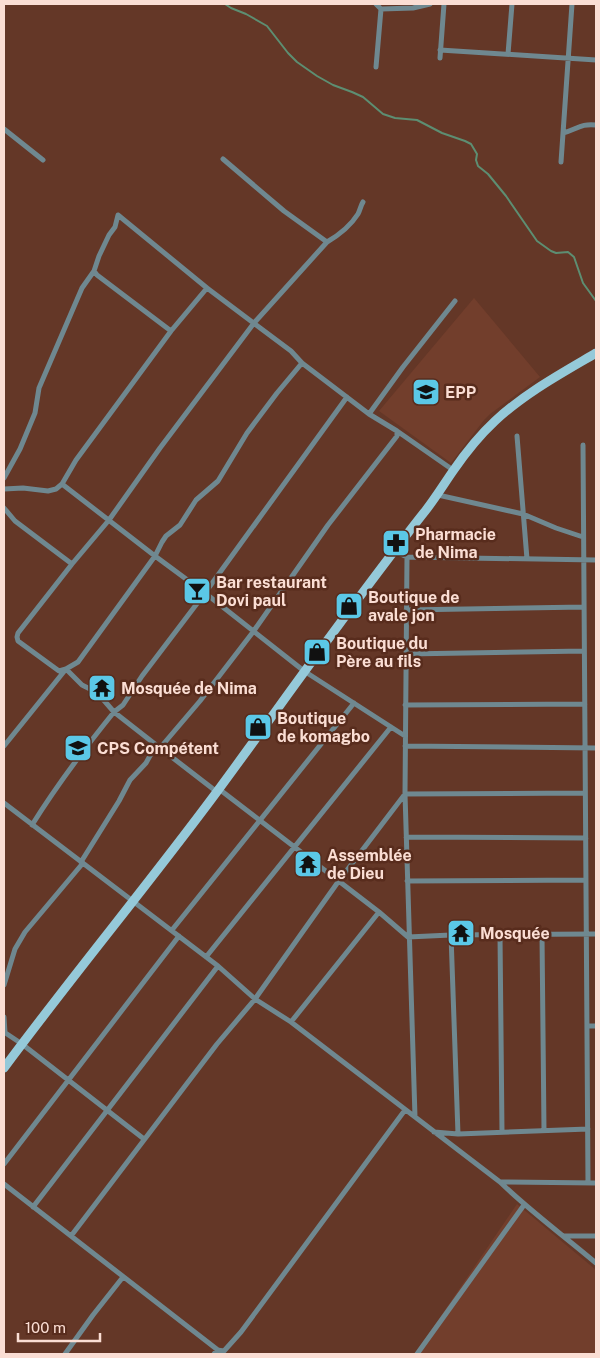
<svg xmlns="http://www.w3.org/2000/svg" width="600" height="1358" font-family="'Public Sans',sans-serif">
  <rect width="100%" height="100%" fill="#643727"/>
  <path fill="#723e2c" d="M474,298L540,377L490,414L484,420L451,463L379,411Z
    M517,1204L596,1270V1354H415Z"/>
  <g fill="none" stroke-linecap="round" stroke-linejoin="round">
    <path stroke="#5d8e72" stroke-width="2" d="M225,4L231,8L246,14L267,26L288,53L297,62L317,76L333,85L352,92L363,97L383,114L395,118L417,120L442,133L465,141L471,144L477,154L476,160L478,166L488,174L506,196L537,241L551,251L556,253L568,252L574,257L583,283L596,301"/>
    <path stroke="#6f8890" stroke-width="5" d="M381,9L413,8L430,4
      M440,50L596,60
      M508,54L512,4
      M440,58L444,4
      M376,67L381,9L376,4
      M4,129L43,160
      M563,133C576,130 581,123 596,125
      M223,159L284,211L327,242
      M561,162L572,4
      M94,271L97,275L171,331
      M302,363L277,393L247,433L218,481L196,500L180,525L166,536L162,542L155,556L78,662L66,669L59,671L18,641L17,637L18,633L72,564L109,520L160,448L254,323L327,242C339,235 351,225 358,214C360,210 361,205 363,202
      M369,414L403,367L455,301
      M517,436L527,559
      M583,445L588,1183
      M4,478L20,449L35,413L39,388L82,288L94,271L99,256L109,235L115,227L118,215L207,288L291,351L302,363L369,414L397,431L453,470
      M62,484L155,556L205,593L304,671L405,736
      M4,489L23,488L48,491L56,489L62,484L76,460L171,331L207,288
      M438,495L523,514L556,528L583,537
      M4,508L15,521L72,564
      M394,551L407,557L596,560
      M407,557L405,794L415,1117
      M406,610L584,607
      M406,654L584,651
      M405,705L585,704
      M4,746L66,669L82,685L94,691L101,697L114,712L123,705L142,676L205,593L347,397
      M405,746L596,748
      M219,789L379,912L408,937L451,935L596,934
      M217,792L160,748L200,701L253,632L328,525L397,436V431
      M4,803L218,966L255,999L291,1022L500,1182C530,1211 564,1236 596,1263
      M32,825C57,785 84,749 114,712L160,748
      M406,837L586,838
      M81,862L119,801L130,780L146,763L156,745
      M407,881L586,880
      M172,930L354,703
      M451,935L458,1134
      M500,935L502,1132
      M542,935L544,1130
      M206,957L391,727
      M4,985L15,949L25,932L83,863
      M4,1017L5,1033
      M291,1022L379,912
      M587,1026H596
      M4,1032L22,1044L144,1139
      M434,1132L458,1134L588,1129
      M4,1164L179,936
      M500,1182L596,1183
      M4,1184L223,1354
      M33,1207L218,966
      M71,1236L217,1044L255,999L338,882L405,794L585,793
      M564,1236H596
      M65,1354L93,1315L123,1277
      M214,1354L217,1350L224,1351L241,1332L405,1110
      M417,1354L524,1205"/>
    <path stroke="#95c9d9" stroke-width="9" d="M4,1068C73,975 147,886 216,793C286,698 353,602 426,510C436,497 444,484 453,471C464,455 481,434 495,421C525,393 562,373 596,353"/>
  </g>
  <defs>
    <symbol id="school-square" viewBox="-11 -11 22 22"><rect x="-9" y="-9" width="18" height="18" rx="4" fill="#5bc8e7" stroke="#582c1d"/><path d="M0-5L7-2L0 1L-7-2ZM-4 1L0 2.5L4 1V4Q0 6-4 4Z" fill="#111"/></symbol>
    <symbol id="pharmacy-square" viewBox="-11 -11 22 22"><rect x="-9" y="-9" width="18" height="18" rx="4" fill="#5bc8e7" stroke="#582c1d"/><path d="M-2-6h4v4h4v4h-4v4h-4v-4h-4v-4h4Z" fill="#111"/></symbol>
    <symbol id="bar-square" viewBox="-11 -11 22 22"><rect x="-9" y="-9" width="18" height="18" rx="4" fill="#5bc8e7" stroke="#582c1d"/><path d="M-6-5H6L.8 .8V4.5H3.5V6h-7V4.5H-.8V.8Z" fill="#111"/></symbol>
    <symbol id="shop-square" viewBox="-11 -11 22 22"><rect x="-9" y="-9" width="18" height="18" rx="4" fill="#5bc8e7" stroke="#582c1d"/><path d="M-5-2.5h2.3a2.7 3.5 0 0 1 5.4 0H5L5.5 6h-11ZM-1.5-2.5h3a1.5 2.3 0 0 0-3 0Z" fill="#111"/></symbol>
    <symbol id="temple-square" viewBox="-11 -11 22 22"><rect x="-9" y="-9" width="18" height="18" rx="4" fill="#5bc8e7" stroke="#582c1d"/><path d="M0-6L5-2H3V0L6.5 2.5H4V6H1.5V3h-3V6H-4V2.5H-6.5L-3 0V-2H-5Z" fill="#111"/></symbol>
  </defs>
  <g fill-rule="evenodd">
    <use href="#school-square" x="410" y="376" width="32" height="32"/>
    <use href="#pharmacy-square" x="380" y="527" width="32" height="32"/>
    <use href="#bar-square" x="181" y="575" width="32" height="32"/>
    <use href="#shop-square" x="333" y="590" width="32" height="32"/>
    <use href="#shop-square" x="301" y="636" width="32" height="32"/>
    <use href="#temple-square" x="86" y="672" width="32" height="32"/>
    <use href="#shop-square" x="242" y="711" width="32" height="32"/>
    <use href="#school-square" x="62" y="732" width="32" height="32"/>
    <use href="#temple-square" x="292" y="848" width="32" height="32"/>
    <use href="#temple-square" x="445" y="917" width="32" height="32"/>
  </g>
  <g text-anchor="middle" stroke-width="5" stroke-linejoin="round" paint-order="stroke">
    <g font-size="16" font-weight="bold" fill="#fbded4" stroke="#582c1d" text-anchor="start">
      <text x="445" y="398">EPP</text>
      <text x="415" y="540">Pharmacie<tspan x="415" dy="18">de Nima</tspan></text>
      <text x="216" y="588">Bar restaurant<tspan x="216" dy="18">Dovi paul</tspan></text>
      <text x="368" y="603">Boutique de<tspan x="368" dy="18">avale jon</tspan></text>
      <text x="336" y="649">Boutique du<tspan x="336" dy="18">Père au fils</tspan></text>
      <text x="121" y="694">Mosquée de Nima</text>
      <text x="277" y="724">Boutique<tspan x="277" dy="18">de komagbo</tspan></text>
      <text x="97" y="754">CPS Compétent</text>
      <text x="327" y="861">Assemblée<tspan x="327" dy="18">de Dieu</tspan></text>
      <text x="480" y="939">Mosquée</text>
    </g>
  </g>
  <rect width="600" height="1358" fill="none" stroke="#fbded4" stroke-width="10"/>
  <path d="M18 1333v8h82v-8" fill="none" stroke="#fbded4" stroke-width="2.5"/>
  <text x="25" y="1333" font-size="15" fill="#fbded4" stroke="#582c1d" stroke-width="4" paint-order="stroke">100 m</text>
</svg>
